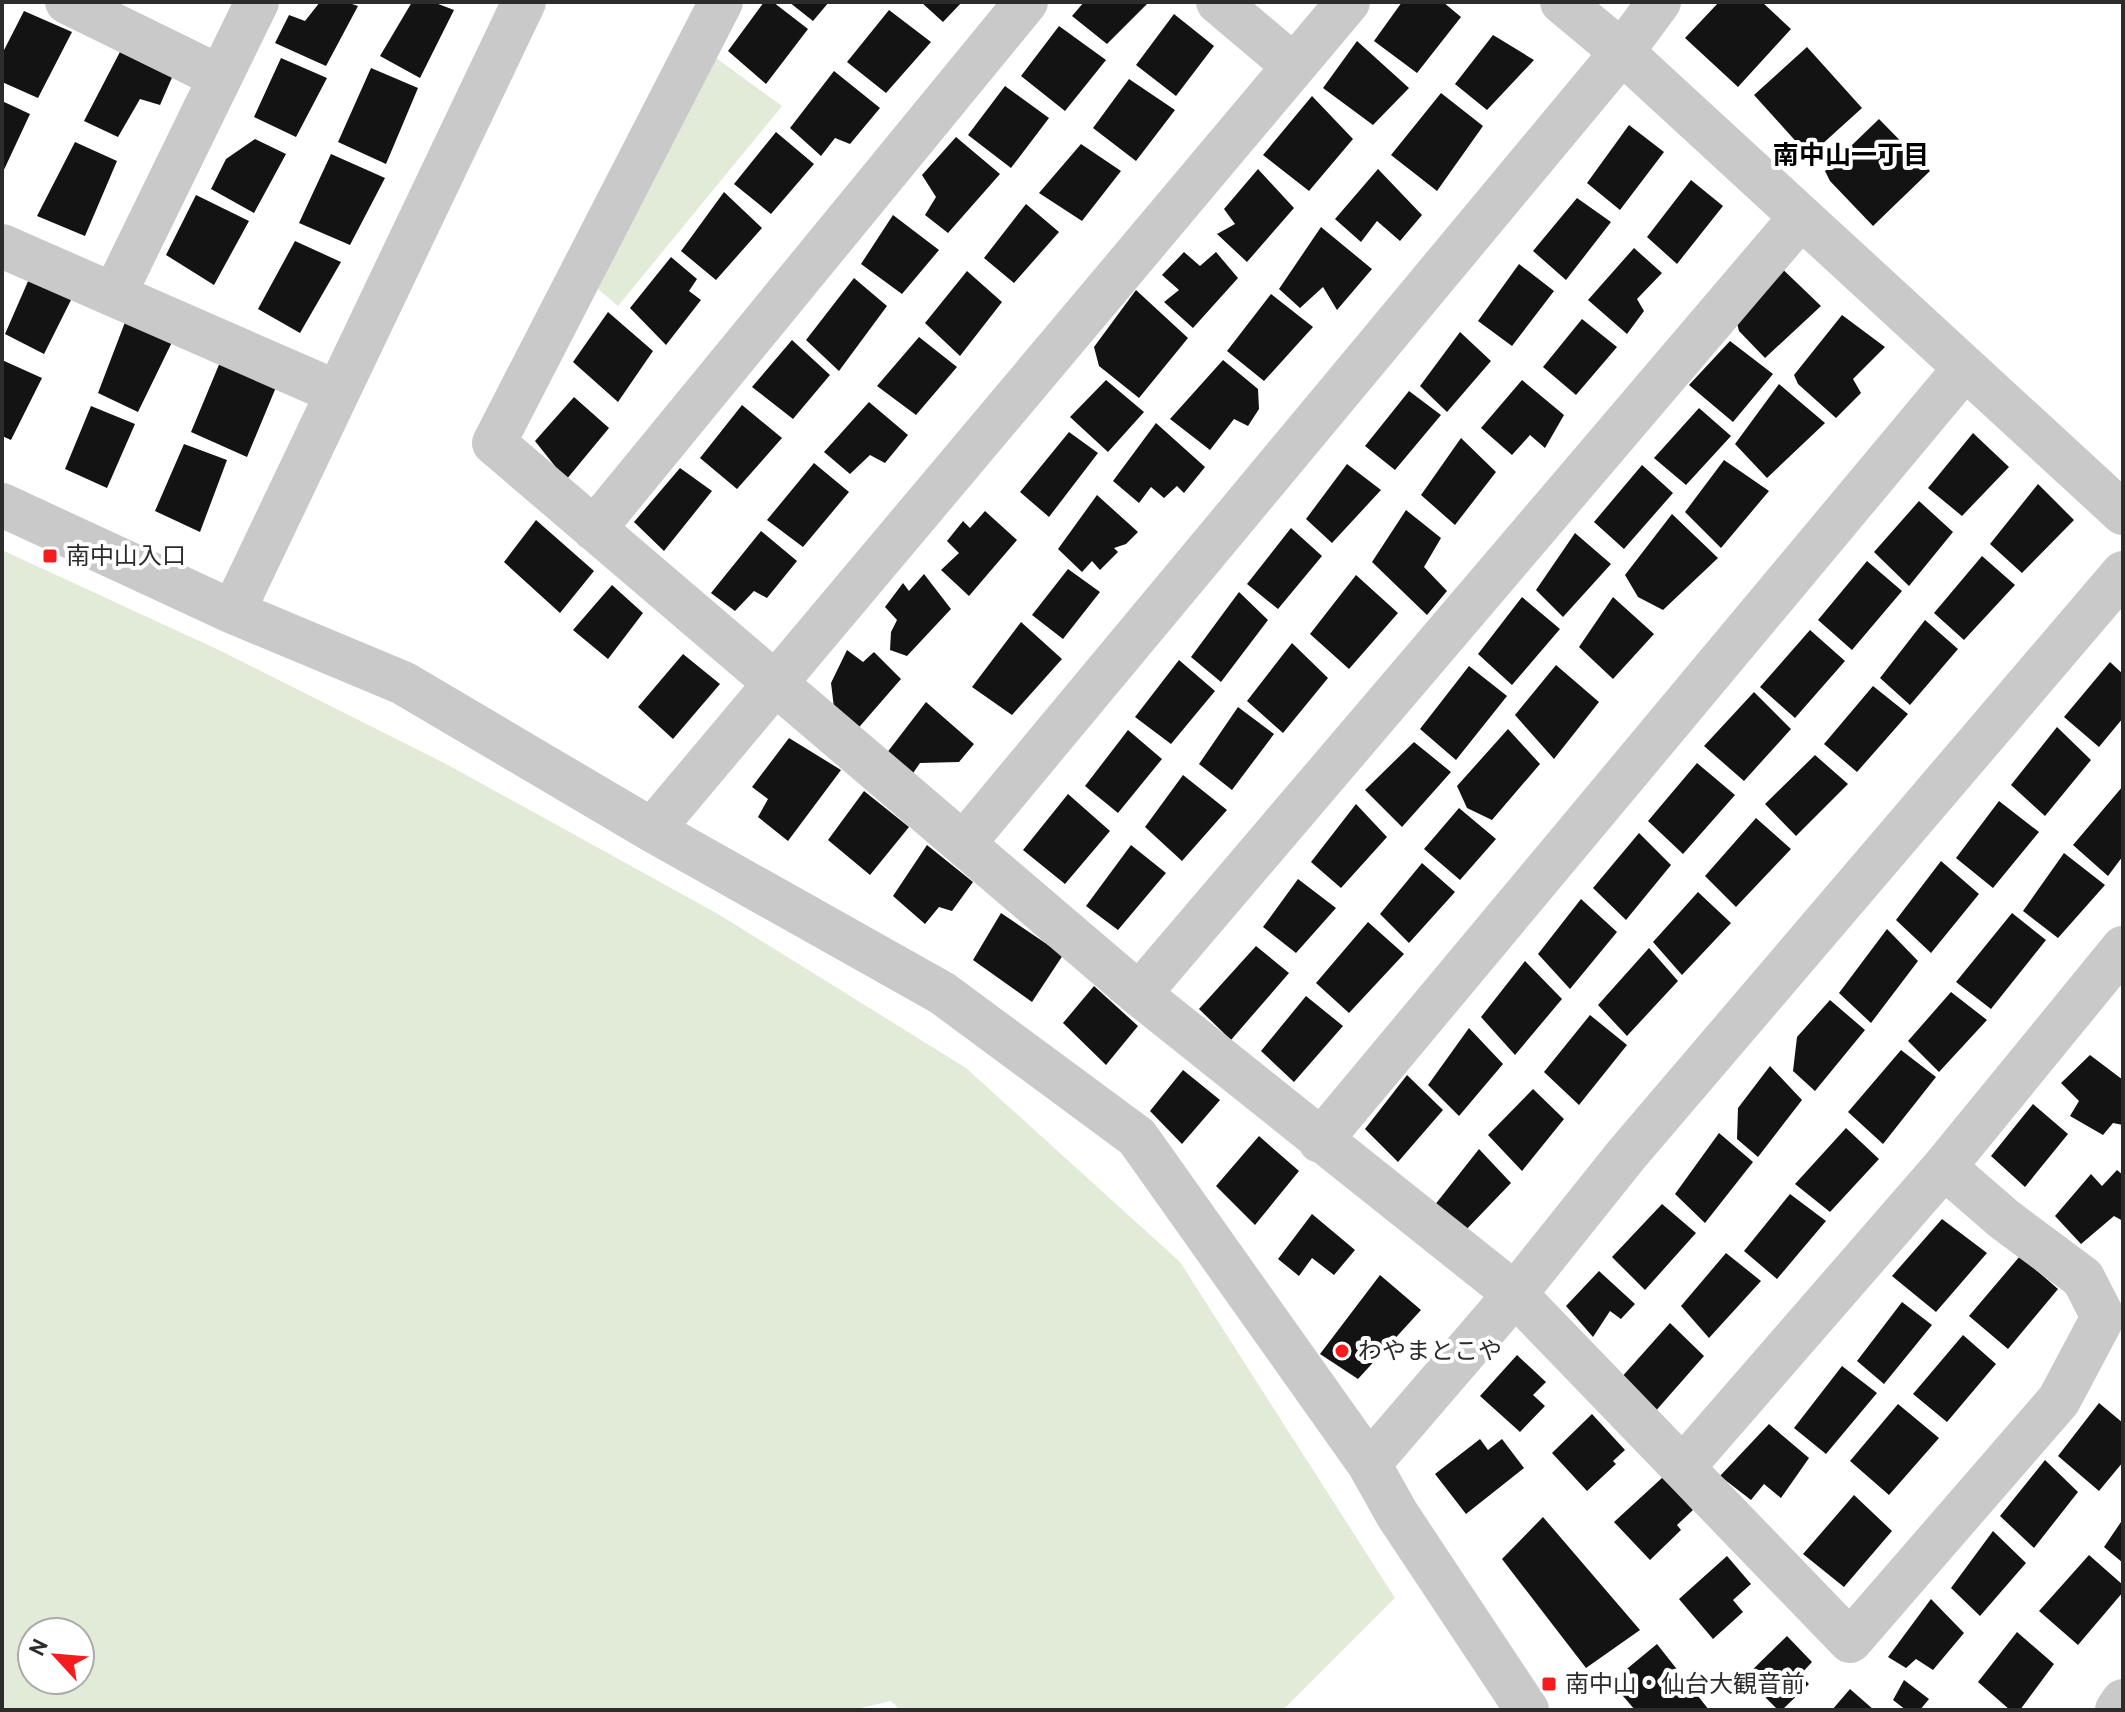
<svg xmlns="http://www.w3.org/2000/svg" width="2125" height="1712" font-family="Overpass,'Noto Sans JP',sans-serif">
  <rect width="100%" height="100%" fill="#fff"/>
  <path fill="#e1ebd7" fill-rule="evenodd" d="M712,55L782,106L618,306L598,289Z
    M2,550L223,652L448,765L718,914L966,1068L1180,1262L1395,1598L1283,1710H900L891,1701L852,1710H2ZM32,1632H80V1680H32Z"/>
  <path fill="#131313" d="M320,2H346L358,6L326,66L275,43L289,15L305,21Z
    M412,2H433L454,10L420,78L380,56Z
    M764,2H773L808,29L766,84L728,51Z
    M789,2H829L813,21Z
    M921,2H962L943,22Z
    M1084,2H1149L1107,44L1072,16Z
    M1402,2H1443L1461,17L1417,73L1374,41Z
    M1719,2H1762L1791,29L1738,87L1685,38Z
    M889,10L931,42L886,93L847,62Z
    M24,11L72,32L38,98L2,82V54Z
    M1174,14L1214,46L1176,96L1136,65Z
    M1059,26L1106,60L1065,111L1021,76Z
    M1493,35L1534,60L1487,110L1455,84Z
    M1357,41L1409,88L1373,125L1323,88Z
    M1807,47L1862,108L1809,156L1754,95Z
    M122,48L174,73L160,105L140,99L118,137L84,121Z
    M281,58L327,78L296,137L254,117Z
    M371,68L418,88L386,164L338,142Z
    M834,71L880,108L850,144L835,138L821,156L790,128Z
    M1129,79L1175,110L1136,161L1093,128Z
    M1005,86L1049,118L1011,168L968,135Z
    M1441,93L1483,126L1437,191L1391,155Z
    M1312,96L1353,139L1309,191L1263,155Z
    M2,101L30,114L2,174Z
    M1879,119L1930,171L1873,226L1830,181L1825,171Z
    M1629,125L1664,152L1620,210L1587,183Z
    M776,132L814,164L771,214L734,184Z
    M956,137L1000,174L948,233L925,215L936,197L922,175Z
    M255,139L286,154L254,213L211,189L226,159Z
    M75,142L117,161L85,236L37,216Z
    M1081,144L1121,171L1082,221L1039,193Z
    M331,154L385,178L350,245L299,223Z
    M1258,169L1294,208L1247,262L1217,234L1235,224L1224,209Z
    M1378,169L1422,215L1400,241L1377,221L1361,242L1335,219Z
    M1691,180L1723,206L1677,264L1647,237Z
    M724,192L762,228L716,280L681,251Z
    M196,195L249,221L214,285L166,255Z
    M1577,198L1611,222L1566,280L1533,251Z
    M1026,204L1059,232L1014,283L984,258Z
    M893,215L939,250L902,294L861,264Z
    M1321,227L1372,269L1337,310L1323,287L1300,308L1279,289Z
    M295,241L341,262L300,333L258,309Z
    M1634,248L1662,273L1637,299L1644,311L1627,334L1588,300Z
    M1184,252L1200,266L1216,252L1238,278L1193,328L1164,302L1179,290L1162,275Z
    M671,257L697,279L689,291L701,300L666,345L630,308Z
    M1775,262L1821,306L1765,358L1739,331L1733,308Z
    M1519,264L1554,291L1512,346L1478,321Z
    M967,271L1002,302L960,356L925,323Z
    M854,278L887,306L839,371L806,340Z
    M29,279L72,298L44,354L5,334Z
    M1136,290L1188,338L1139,398L1099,366L1094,347Z
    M1271,294L1313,327L1264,381L1227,351Z
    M608,312L653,351L618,402L573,362Z
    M1842,315L1885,347L1853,379L1861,393L1836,418L1798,384L1794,375Z
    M127,317L176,334L138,412L98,393Z
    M1582,319L1617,347L1576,395L1543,367Z
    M1460,332L1491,361L1447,412L1420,386Z
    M919,337L957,367L916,415L877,386Z
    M792,340L830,375L793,419L752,387Z
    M1730,341L1773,374L1733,422L1689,385Z
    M223,355L279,380L247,457L191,432Z
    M2,360L42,378L11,440L2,436Z
    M1223,360L1258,389L1259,409L1248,426L1234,419L1210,450L1170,419Z
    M1106,380L1144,412L1108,452L1070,417Z
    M1522,380L1564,415L1545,448L1530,435L1512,455L1481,428Z
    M1779,384L1825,423L1767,478L1735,444Z
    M1409,391L1441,415L1395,470L1365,446Z
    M574,397L609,428L566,480L535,441Z
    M869,402L908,435L885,463L870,455L850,474L824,452Z
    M742,405L782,438L737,489L700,458Z
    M91,406L135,424L107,488L65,469Z
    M1699,408L1731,436L1686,485L1654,458Z
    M1156,423L1205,467L1184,493L1177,486L1164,498L1151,487L1139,503L1113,481Z
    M1069,432L1098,453L1049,517L1020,492Z
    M1973,433L2009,467L1962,516L1928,488Z
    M1461,438L1496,472L1455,525L1421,495Z
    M184,444L227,460L200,532L155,511Z
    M1724,460L1769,491L1721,548L1685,512Z
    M814,463L849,492L803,547L767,520Z
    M1347,464L1381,490L1332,543L1306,519Z
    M1642,465L1673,493L1624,549L1594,522Z
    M680,468L712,491L664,551L634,522Z
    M2038,484L2074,520L2022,573L1990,544Z
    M1097,495L1138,532L1126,544L1114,548L1118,552L1100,570L1092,561L1082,572L1058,549Z
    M1919,501L1953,532L1909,586L1874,552Z
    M1406,510L1441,538L1424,567L1447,591L1427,615L1372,562Z
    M985,511L1017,540L969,596L941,570L959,553L947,541L963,521L970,528Z
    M1672,514L1718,558L1663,610L1638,597L1625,575Z
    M536,520L594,571L560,613L504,562Z
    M1291,528L1322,556L1278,609L1247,584Z
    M761,531L797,561L767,598L754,591L735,611L711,593Z
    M1575,533L1611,564L1563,617L1536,590Z
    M1982,556L2015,585L1964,640L1934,613Z
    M1867,561L1902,591L1852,650L1818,620Z
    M1068,569L1100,592L1063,639L1032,615Z
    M924,574L951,609L907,656L890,650L891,632L897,620L885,607L903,583L909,591Z
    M1356,575L1398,613L1349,669L1310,634Z
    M612,585L643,613L608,659L573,630Z
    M1239,592L1268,620L1221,682L1191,657Z
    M1522,597L1560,629L1512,685L1478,654Z
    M1613,597L1654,634L1613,679L1579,647Z
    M1925,620L1958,649L1910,705L1880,678Z
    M1021,622L1062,659L1012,715L972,687Z
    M1810,630L1845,661L1795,718L1760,687Z
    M1292,643L1328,678L1283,733L1247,701Z
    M847,650L863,662L874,652L901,679L854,733L835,716L831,683Z
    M683,654L720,684L673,739L638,707Z
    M1179,660L1215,691L1171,744L1135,717Z
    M2110,662L2123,674V718L2099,747L2064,717Z
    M1556,665L1599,702L1554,759L1515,715Z
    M1469,666L1507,696L1456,760L1420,729Z
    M1873,686L1908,714L1857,772L1824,744Z
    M1754,692L1791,729L1744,781L1704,746Z
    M926,702L974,744L959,762L920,763L909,779L886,754Z
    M1238,707L1274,734L1232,790L1199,764Z
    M2057,727L2091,760L2045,816L2011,785Z
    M1508,729L1540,764L1492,820L1467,808L1457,786Z
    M1128,730L1162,759L1118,813L1085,786Z
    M789,738L841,770L788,841L758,817L768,799L752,787Z
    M1414,742L1451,772L1402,827L1365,790Z
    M1815,755L1848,784L1796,836L1765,804Z
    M1697,763L1735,795L1683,854L1648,821Z
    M1183,775L1227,810L1182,861L1145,827Z
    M2123,786V856L2108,876L2073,845Z
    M864,791L909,827L870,875L828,840Z
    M1068,794L1110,831L1065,884L1023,850Z
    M1999,801L2039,832L1993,888L1956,858Z
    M1356,804L1387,837L1341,888L1311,862Z
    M1459,808L1496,839L1460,880L1424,849Z
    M1756,818L1791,849L1736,907L1705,876Z
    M1639,833L1671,865L1626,920L1593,888Z
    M927,845L973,882L952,911L939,907L925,924L893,896Z
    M1131,845L1166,873L1118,930L1086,906Z
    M2064,853L2105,885L2058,938L2023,911Z
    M1941,861L1979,894L1931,953L1896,920Z
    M1422,863L1455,892L1409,943L1380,914Z
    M1298,879L1336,908L1296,953L1263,927Z
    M1698,892L1731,923L1682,975L1653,942Z
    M1581,899L1617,932L1570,989L1538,954Z
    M1001,913L1063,955L1032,1002L973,960Z
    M2012,913L2046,940L1991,1009L1956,982Z
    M1368,922L1404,954L1349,1013L1316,983Z
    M1887,929L1918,961L1871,1023L1839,993Z
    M1256,946L1289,973L1231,1040L1199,1009Z
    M1649,948L1678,981L1627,1036L1598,1005Z
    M1525,961L1562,999L1515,1055L1481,1017Z
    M1094,986L1138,1026L1106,1065L1063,1023Z
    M1951,992L1987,1020L1939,1072L1908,1041Z
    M1306,996L1343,1026L1294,1082L1261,1051Z
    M1830,1000L1865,1030L1815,1091L1793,1071L1797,1037Z
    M1590,1015L1627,1045L1579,1105L1544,1072Z
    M1469,1028L1503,1064L1459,1116L1428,1085Z
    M1901,1050L1936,1077L1883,1144L1848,1112Z
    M2090,1055L2123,1080V1125L2113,1123L2103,1135L2070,1116L2079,1101L2061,1083Z
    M1770,1066L1802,1100L1758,1157L1737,1139L1738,1108Z
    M1183,1070L1220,1100L1182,1144L1150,1111Z
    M1407,1075L1443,1110L1398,1162L1365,1129Z
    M1533,1089L1564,1119L1522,1171L1488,1135Z
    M2033,1104L2068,1134L2025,1187L1991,1156Z
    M1846,1128L1879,1159L1830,1212L1795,1184Z
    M1719,1133L1753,1162L1705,1223L1675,1194Z
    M1259,1136L1299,1171L1255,1225L1216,1186Z
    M1479,1149L1511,1183L1462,1234L1434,1206Z
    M2117,1170L2123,1175V1221L2114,1216L2081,1244L2055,1216L2091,1174L2102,1186Z
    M1790,1194L1826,1221L1777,1279L1744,1251Z
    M1662,1204L1696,1233L1645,1290L1612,1257Z
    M1312,1214L1355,1250L1334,1275L1312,1258L1299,1276L1278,1259Z
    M1942,1219L1987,1253L1936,1312L1892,1276Z
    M1726,1253L1761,1281L1709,1338L1681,1306Z
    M2020,1256L2058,1289L2008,1349L1969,1316Z
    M1599,1271L1635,1304L1621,1319L1610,1311L1593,1337L1566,1306Z
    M1380,1275L1421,1310L1358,1379L1320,1354Z
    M1902,1302L1932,1325L1884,1384L1857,1361Z
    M1670,1323L1704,1356L1653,1414L1620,1379Z
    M1963,1335L1996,1364L1947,1422L1913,1394Z
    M1517,1355L1546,1382L1533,1395L1545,1406L1520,1432L1480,1396Z
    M1842,1366L1877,1393L1826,1454L1794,1428Z
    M2099,1403L2123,1423V1462L2099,1491L2058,1456Z
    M1898,1404L1939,1438L1889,1495L1850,1461Z
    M1592,1414L1625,1450L1613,1461L1616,1464L1587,1491L1552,1453Z
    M1769,1424L1809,1458L1781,1498L1764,1484L1751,1500L1720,1476Z
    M1480,1439L1488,1450L1502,1439L1524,1468L1466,1514L1435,1474Z
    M2045,1460L2078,1492L2034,1548L2000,1516Z
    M1663,1477L1693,1510L1677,1525L1681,1530L1650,1560L1614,1522Z
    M1854,1495L1892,1531L1844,1587L1803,1554Z
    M1543,1517L1640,1630L1586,1668L1502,1559Z
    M2123,1519V1563L2104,1547Z
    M1993,1531L2026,1563L1980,1616L1951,1588Z
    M2089,1555L2123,1585V1592L2078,1645L2039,1611Z
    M1727,1556L1751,1584L1733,1600L1743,1612L1713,1639L1679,1599Z
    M1931,1599L1964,1633L1933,1670L1916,1659L1906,1668L1888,1657Z
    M2017,1632L2054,1664L2020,1710H2010L1978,1682Z
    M1787,1636L1812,1662L1800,1675L1809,1684L1782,1710H1778L1745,1677Z
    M1657,1644L1709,1710H1635L1611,1682Z
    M1904,1680L1929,1699L1920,1710H1906L1893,1700Z
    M1850,1689L1874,1710H1832Z"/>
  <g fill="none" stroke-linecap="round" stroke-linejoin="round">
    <path stroke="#c9c9c9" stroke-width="44" d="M67,2L220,77
      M721,2L494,443L1139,994L1515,1294L1850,1641L2059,1400L2103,1317L2083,1278L2004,1219L1944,1167
      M1218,2L1294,66
      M1562,2L1622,52L2123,513
      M2,246L336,392
      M114,295L257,2
      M2,505L233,612L403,683L652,830L942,993L1137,1137L1369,1464L1397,1514L1527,1710
      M594,529L1026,2
      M233,612L524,2
      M652,830L1348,2
      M964,843L1622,52L1659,2
      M1139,994L1801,217
      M1320,1141L1965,368
      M1369,1464L1515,1294L1627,1154L2123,573
      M1684,1466L1944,1167L2123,948
      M2117,1710L2123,1701"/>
  </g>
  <g fill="#f61b1c" stroke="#fff" stroke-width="3">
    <rect x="42" y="548" width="16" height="16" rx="4"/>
    <circle cx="1342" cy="1351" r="8"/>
    <rect x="1541" y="1676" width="16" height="16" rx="4"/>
  </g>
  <g text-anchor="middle" stroke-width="8" stroke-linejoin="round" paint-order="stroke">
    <g font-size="24" fill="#2c2c2c" stroke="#fff" text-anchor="start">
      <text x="66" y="564">南中山入口</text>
      <text x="1358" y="1359">わやまとこや</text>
      <text x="1565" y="1692">南中山・仙台大観音前</text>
    </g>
    <g font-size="26" font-weight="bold" fill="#000" stroke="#fff">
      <text x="1851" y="164">南中山一丁目</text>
    </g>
  </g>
  <rect width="2125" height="1712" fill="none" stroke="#2c2c2c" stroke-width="8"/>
  <g transform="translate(56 1656) rotate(296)"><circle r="38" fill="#ffffff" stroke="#ababab" stroke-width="2"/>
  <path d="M0-6L14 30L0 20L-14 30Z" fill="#f61b1c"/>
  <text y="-12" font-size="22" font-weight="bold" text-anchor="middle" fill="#2c2c2c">N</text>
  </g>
</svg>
